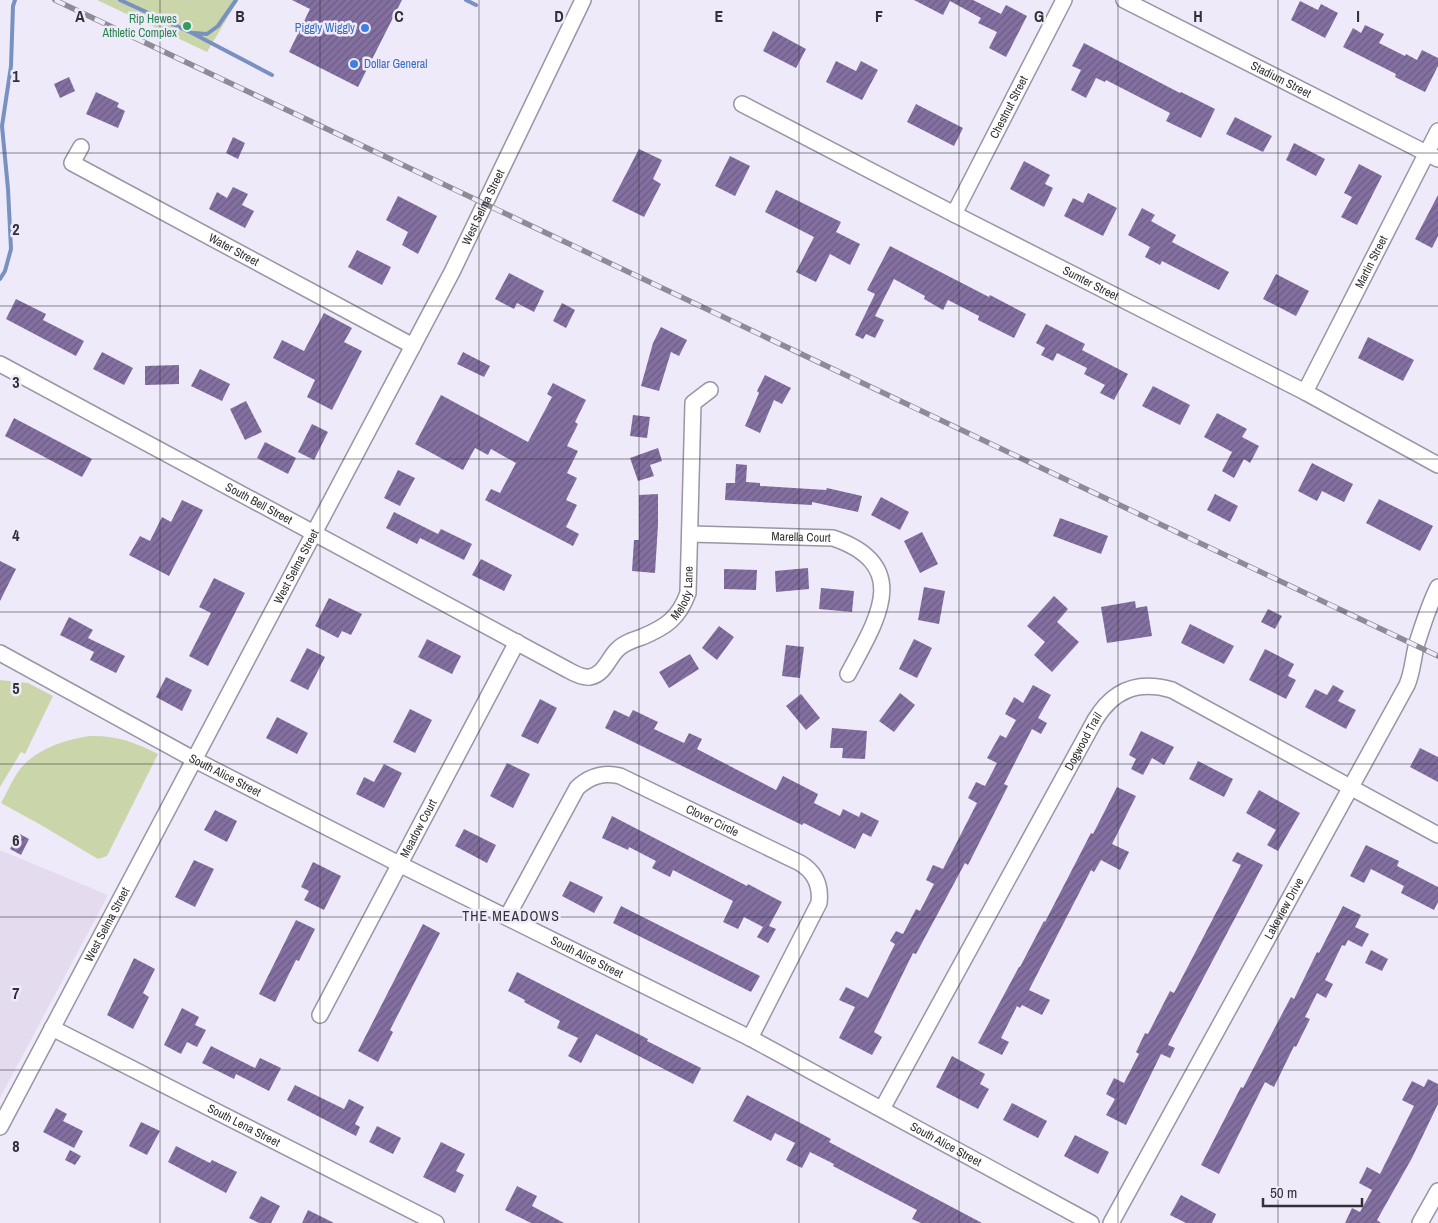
<svg xmlns="http://www.w3.org/2000/svg" width="1438" height="1223" font-family="'Archivo Narrow',sans-serif">
  <defs>
    <pattern id="building-hatch" width="6" height="6" patternUnits="userSpaceOnUse" patternTransform="scale(1.25)"><rect width="6" height="6" fill="#8370a1"/><path d="M-1 1l2-2M0 6l6-6M5 7l2-2" fill="none" stroke="#6c5c84"/></pattern>
  </defs>
  <rect width="100%" height="100%" fill="#efeafa"/>
  <path fill="#e5dbef" d="M0,850L108,895L0,1098Z"/>
  <path fill="#cad6a9" d="M97,0H238L207,52Z
    M0,680L28,683L53,696L25,754L21,752L0,787Z
    M89,736C115,735 135,742 158,754L107,856L98,859L41,825L1,803C7,793 11,782 18,772C33,750 64,740 89,736Z"/>
  <g fill="none" stroke-linecap="round" stroke-linejoin="round">
    <path stroke="#7891c1" stroke-width="4" d="M120,0L192,33L272,75
      M466,0L476,5
      M194,33L207,34L218,26L236,0
      M0,279L5,271L11,249L8,189L2,126L11,66L13,6L15,0"/>
  </g>
  <path fill="url(#building-hatch)" d="M292,0H402L358,87L289,52L310,9Z
    M914,0H973L1001,14L1006,5L1027,16L1006,57L989,48L997,32L978,23L981,18L950,1L943,15Z
    M1300,1L1318,10L1321,4L1338,13L1325,38L1291,20Z
    M1365,25L1384,34L1379,43L1405,56L1406,54L1417,60L1422,50L1438,58V66L1425,92L1395,77L1396,74L1343,47L1353,28L1361,33Z
    M773,31L806,49L796,68L763,51Z
    M1084,43L1180,93L1181,92L1215,109L1201,138L1166,121L1170,113L1106,80L1105,82L1096,78L1086,98L1071,90L1081,70L1072,66Z
    M836,61L856,71L861,61L878,70L862,100L826,82Z
    M69,77L75,91L60,98L54,84Z
    M96,92L119,103L117,107L125,111L118,128L86,114Z
    M916,104L963,128L954,146L907,122Z
    M1235,117L1272,136L1263,152L1226,134Z
    M233,137L245,143L238,159L226,153Z
    M1294,143L1325,159L1316,176L1286,160Z
    M639,149L662,160L653,179L661,184L644,217L612,201Z
    M730,156L750,166L735,196L715,186Z
    M1024,161L1050,175L1045,184L1053,188L1044,207L1010,189Z
    M1359,164L1382,176L1357,225L1341,217L1352,197L1344,193Z
    M233,187L248,194L242,205L254,211L245,228L209,209L217,192L227,198Z
    M776,190L841,222L836,232L860,244L850,265L830,254L816,282L796,272L814,237L765,212Z
    M1088,193L1117,208L1103,236L1064,216L1073,198L1083,203Z
    M1438,195V236L1432,248L1415,239Z
    M398,196L437,216L418,254L402,245L408,232L386,220Z
    M1142,208L1155,215L1151,221L1176,235L1172,242L1229,272L1219,290L1162,261L1160,265L1145,257L1150,247L1128,235Z
    M890,246L989,297L990,295L1026,314L1014,338L978,320L979,316L948,300L943,310L924,299L925,296L894,279L875,316L884,320L875,338L866,334L863,339L855,335L875,294L867,290Z
    M357,250L391,267L382,285L348,267Z
    M509,273L544,291L534,312L517,303L514,309L495,299Z
    M1276,274L1309,291L1296,316L1263,299Z
    M16,299L46,314L43,320L84,341L76,356L6,319Z
    M562,303L575,310L566,328L553,321Z
    M324,313L352,328L344,342L362,351L332,410L307,397L315,380L273,358L282,340L304,351Z
    M1046,324L1085,344L1082,350L1128,374L1114,400L1100,393L1105,385L1084,374L1087,368L1057,353L1053,361L1041,355L1045,348L1036,343Z
    M661,327L687,340L679,356L671,352L659,391L641,386L653,343Z
    M1368,337L1414,360L1403,381L1358,358Z
    M102,352L133,368L124,385L93,369Z
    M463,352L490,366L484,377L457,364Z
    M179,365V384L145,385V366Z
    M200,369L230,384L222,401L191,386Z
    M765,375L791,388L782,404L774,400L760,433L745,426L759,393L757,391Z
    M553,383L586,400L575,422L578,424L567,446L578,451L567,473L577,478L566,500L577,505L566,527L579,534L573,546L485,500L491,489L500,493L516,463L491,449L488,455L475,448L463,470L415,444L441,395L528,442L552,397L547,394Z
    M1153,386L1190,405L1180,425L1142,406Z
    M246,401L262,432L245,440L230,409Z
    M1217,413L1247,429L1242,437L1259,446L1250,463L1244,459L1234,478L1222,471L1232,452L1204,437Z
    M633,415L650,417L647,438L630,436Z
    M14,418L92,459L82,477L5,436Z
    M312,424L328,432L314,460L298,452Z
    M265,442L296,458L288,474L257,458Z
    M658,448L662,461L650,465L654,476L638,481L630,458Z
    M1312,463L1353,484L1344,502L1322,491L1317,501L1298,491Z
    M736,464L747,465L746,482L760,483V486L826,490L827,488L862,496L858,512L812,502V505L725,500L726,483H735Z
    M398,470L415,478L400,506L384,498Z
    M658,494V525L655,573L632,571L634,540H639V495Z
    M1215,494L1238,506L1230,522L1207,510Z
    M881,497L909,512L900,530L871,515Z
    M1379,499L1433,526L1420,551L1366,523Z
    M182,500L203,510L169,576L129,555L140,536L150,541L162,517L171,522Z
    M394,512L438,534L441,529L472,544L464,560L420,538L417,544L386,528Z
    M1060,518L1108,536L1101,554L1053,536Z
    M922,532L938,564L920,573L904,541Z
    M481,559L512,575L504,591L472,575Z
    M0,561L16,569L0,601Z
    M808,568L809,589L776,592L775,571Z
    M724,569L757,570L756,590L724,589Z
    M214,578L245,593L208,666L189,656L211,613L199,607Z
    M924,587L945,591L939,624L918,620Z
    M821,588L854,591L852,612L819,609Z
    M1054,596L1068,609L1057,622L1079,642L1052,672L1034,655L1045,642L1027,626Z
    M329,598L362,614L351,635L342,631L338,638L315,626Z
    M1135,601L1136,608L1147,606L1152,636L1107,643L1101,607Z
    M1268,609L1282,616L1275,629L1261,622Z
    M69,617L93,630L88,638L125,656L116,673L90,660L94,652L60,635Z
    M1190,624L1234,646L1224,664L1181,643Z
    M719,626L734,637L717,660L702,648Z
    M427,639L461,656L452,674L418,657Z
    M914,639L932,648L917,678L899,669Z
    M786,645L804,647L800,678L782,676Z
    M307,648L325,657L308,690L290,681Z
    M1265,649L1294,664L1288,676L1296,680L1286,699L1249,680Z
    M690,654L699,669L669,688L659,672Z
    M166,677L192,690L182,711L156,697Z
    M1033,685L1051,695L1038,718L1047,723L1041,734L1032,729L1004,784L1008,786L968,865L965,863L916,954L913,953L874,1032L882,1037L872,1055L839,1038L855,1007L839,1000L846,987L868,998L895,944L890,941L896,931L903,934L916,909L920,911L934,884L926,880L933,865L943,869L977,803L968,798L976,782L985,786L997,763L987,758L1000,735L1006,738L1016,720L1005,714L1014,697L1023,703Z
    M1333,685L1344,691L1338,701L1356,710L1346,729L1305,707L1315,689L1327,695Z
    M900,693L915,705L894,732L879,721Z
    M801,694L820,718L806,730L786,706Z
    M540,699L557,708L538,744L521,736Z
    M410,709L432,720L415,753L393,742Z
    M614,710L629,717L633,710L658,722L654,729L684,743L689,733L702,739L697,749L776,790L783,776L818,794L814,803L840,816L843,809L859,817L861,812L879,821L871,837L863,833L855,849L804,823L802,825L605,728Z
    M277,717L308,733L297,754L266,738Z
    M832,728L867,731L865,759L842,758L843,748H830Z
    M1141,731L1174,747L1164,765L1152,758L1143,775L1131,769L1136,759L1129,755Z
    M1420,748L1438,757V782L1410,767Z
    M1198,761L1233,779L1224,797L1189,779Z
    M507,763L530,774L513,808L490,796Z
    M384,764L402,773L384,808L356,794L364,777L374,782Z
    M1117,787L1136,796L1112,844L1129,852L1120,870L1101,860L1094,872L1091,870L1029,990L1050,1000L1042,1015L1022,1005L1020,1008L1017,1006L1001,1038L1009,1042L1002,1055L978,1043L1019,967H1020L1044,921L1045,922L1091,833L1093,834Z
    M1259,790L1300,813L1278,851L1267,845L1276,830L1246,813Z
    M215,810L237,821L227,842L204,830Z
    M612,816L747,886L748,884L782,902L769,926L776,929L768,943L757,937L763,927L744,917L738,929L723,922L733,901L673,870L670,877L652,868L656,861L629,847L628,850L602,838Z
    M464,829L496,845L487,863L455,846Z
    M18,833L29,839L21,855L10,849Z
    M1366,845L1399,861L1397,866L1438,887V902L1434,910L1401,893L1404,886L1371,869L1364,883L1350,876Z
    M1237,852L1263,865L1168,1045L1175,1048L1170,1058L1161,1054L1126,1125L1106,1115L1115,1099L1106,1094L1114,1078L1124,1083L1139,1054L1136,1052L1145,1033L1148,1034L1170,991L1174,993L1241,865L1232,861Z
    M194,860L214,869L195,907L175,897Z
    M313,862L341,876L324,910L304,900L309,891L301,887Z
    M570,881L603,897L594,913L562,896Z
    M621,906L760,976L751,992L613,923Z
    M1343,906L1361,915L1355,927L1369,934L1362,947L1348,940L1345,946L1342,945L1325,980L1333,984L1326,998L1317,993L1305,1017L1310,1019L1296,1047L1294,1046L1274,1087L1265,1082L1219,1174L1201,1165L1241,1087L1243,1088L1291,997L1294,999L1317,952L1319,953Z
    M296,920L315,929L299,961L296,960L275,1002L259,994Z
    M423,924L440,933L390,1030L393,1032L378,1062L358,1051Z
    M1371,950L1388,959L1382,971L1365,963Z
    M134,958L155,969L143,993L149,997L133,1029L107,1015Z
    M517,972L648,1039L647,1041L701,1068L693,1084L596,1034L581,1063L568,1056L578,1038L557,1028L560,1021L524,1002L525,1000L508,991Z
    M182,1008L199,1017L195,1025L206,1030L197,1047L187,1042L181,1054L164,1045Z
    M211,1046L255,1068L260,1058L281,1068L269,1091L236,1074L234,1079L202,1063Z
    M952,1056L985,1074L980,1084L989,1089L978,1109L936,1087Z
    M1428,1079L1438,1084V1104L1412,1158L1377,1220L1381,1223H1345L1352,1208L1360,1212L1372,1190L1359,1183L1367,1167L1380,1174L1414,1106L1402,1100L1412,1081L1424,1087Z
    M295,1085L344,1109L349,1099L364,1107L355,1124L360,1127L356,1136L287,1100Z
    M747,1095L831,1139L829,1142L982,1223H921L912,1219L917,1210L833,1166L834,1164L810,1152L802,1168L786,1160L795,1143L775,1133L771,1141L733,1121Z
    M1012,1103L1047,1121L1038,1138L1003,1120Z
    M56,1108L67,1114L63,1121L83,1131L74,1148L43,1132Z
    M141,1122L160,1131L147,1155L129,1146Z
    M377,1126L401,1138L393,1154L369,1142Z
    M1075,1135L1109,1152L1098,1174L1064,1156Z
    M441,1142L465,1154L456,1171L464,1175L455,1193L423,1177Z
    M176,1146L210,1163L212,1160L237,1172L226,1193L168,1162Z
    M70,1150L81,1156L75,1165L65,1160Z
    M517,1186L537,1196L532,1206L564,1223H531L505,1210Z
    M1181,1195L1216,1214L1212,1223H1186L1170,1215Z
    M261,1196L280,1206L271,1223H259L249,1218Z
    M308,1210L334,1223H302Z"/>
  <g fill="none" stroke-linecap="round" stroke-linejoin="round">
    <defs>
      <g id="minor">
        <path id="s1" d="M1124,0L1438,159"/>
        <path id="s2" d="M742,104L954,214L1305,392L1438,465"/>
        <path id="s3" d="M81,147L72,163L413,346"/>
        <path id="s4" d="M954,214L1064,0"/>
        <path id="s5" d="M0,364L568,670C575,674 583,678 590,677C605,674 608,658 618,649C624,643 633,640 642,637C666,627 679,618 688,593L693,403L710,390"/>
        <path id="s6" d="M1305,392L1438,131"/>
        <path id="s7" d="M690,534L833,538C914,566 876,621 848,674"/>
        <path id="s8" d="M0,653L195,760L399,864L750,1038L1091,1223"/>
        <path id="s9" d="M507,917L577,788C590,776 603,772 620,776L800,863C815,872 821,886 819,903L750,1038"/>
        <path id="s10" d="M320,1015L517,642"/>
        <path id="s11" d="M52,1028L436,1223"/>
        <path id="s12" d="M882,1109L1095,720C1113,690 1138,680 1172,690L1438,835"/>
        <path id="s13" d="M0,1127L452,272L583,0"/>
        <path id="s14" d="M1111,1223L1407,685C1413,671 1413,657 1417,643C1423,624 1429,605 1438,587"/>
        <path d="M1420,1223L1438,1191"/>
      </g>
    </defs>
    <use href="#minor" stroke="#9a94a3" stroke-width="18"/>
    <use href="#minor" stroke="#fff" stroke-width="15"/>
    <defs>
      <path id="rail" d="M55,0L1438,656"/>
    </defs>
    <use href="#rail" stroke="#8f8b96" stroke-width="5.5"/>
    <use href="#rail" stroke="#efeafa" stroke-width="4" stroke-dasharray="11" stroke-linecap="butt"/>
  </g>
  <path fill="none" stroke="#323036" stroke-width="1" stroke-opacity="0.55" d="M160,0V1223M320,0V1223M479,0V1223M639,0V1223M799,0V1223M959,0V1223M1118,0V1223M1278,0V1223M0,153H1438M0,306H1438M0,459H1438M0,612H1438M0,764H1438M0,917H1438M0,1070H1438"/>
  <circle fill="#2e9e5b" stroke="#efeafa" stroke-width="2" cx="187" cy="26" r="5"/>
  <g fill="#3f7fe0" stroke="#efeafa" stroke-width="2">
    <circle cx="365" cy="28" r="5"/>
    <circle cx="354" cy="64" r="5"/>
  </g>
  <g text-anchor="middle" stroke-width="5" stroke-linejoin="round" paint-order="stroke">
    <g font-size="12" fill="#27864d" stroke="#efeafa" text-anchor="end">
      <text x="177" y="23">Rip Hewes<tspan x="177" dy="14">Athletic Complex</tspan></text>
    </g>
    <g font-size="12" fill="#366cbe" stroke="#efeafa" text-anchor="end">
      <text x="355" y="32">Piggly Wiggly</text>
      <text x="364" y="68" text-anchor="start">Dollar General</text>
    </g>
    <g font-size="12" fill="#323036" stroke="#efeafa">
      <text dy="4" stroke="none"><textPath href="#s1" startOffset="176">Stadium Street</textPath></text>
      <text dy="4" stroke="none"><textPath href="#s4" startOffset="120">Chestnut Street</textPath></text>
      <text dy="4" stroke="none"><textPath href="#s13" startOffset="1039">West Selma Street</textPath></text>
      <text dy="4" stroke="none"><textPath href="#s3" startOffset="202">Water Street</textPath></text>
      <text dy="4" stroke="none"><textPath href="#s6" startOffset="146">Martin Street</textPath></text>
      <text dy="4" stroke="none"><textPath href="#s2" startOffset="392">Sumter Street</textPath></text>
      <text dy="4" stroke="none"><textPath href="#s5" startOffset="294">South Bell Street</textPath></text>
      <text dy="4" stroke="none"><textPath href="#s7" startOffset="111">Marella Court</textPath></text>
      <text dy="4" stroke="none"><textPath href="#s13" startOffset="634">West Selma Street</textPath></text>
      <text dy="4" stroke="none"><textPath href="#s5" startOffset="801">Melody Lane</textPath></text>
      <text dy="4" stroke="none"><textPath href="#s12" startOffset="419">Dogwood Trail</textPath></text>
      <text dy="4" stroke="none"><textPath href="#s8" startOffset="256">South Alice Street</textPath></text>
      <text dy="4" stroke="none"><textPath href="#s9" startOffset="296">Clover Circle</textPath></text>
      <text dy="4" stroke="none"><textPath href="#s10" startOffset="211">Meadow Court</textPath></text>
      <text dy="4" stroke="none"><textPath href="#s14" startOffset="359">Lakeview Drive</textPath></text>
      <text dy="4" stroke="none"><textPath href="#s13" startOffset="229">West Selma Street</textPath></text>
      <text dy="4" stroke="none"><textPath href="#s8" startOffset="661">South Alice Street</textPath></text>
      <text dy="4" stroke="none"><textPath href="#s11" startOffset="215">South Lena Street</textPath></text>
      <text dy="4" stroke="none"><textPath href="#s8" startOffset="1066">South Alice Street</textPath></text>
    </g>
    <g font-size="14" letter-spacing="1" fill="#323036" stroke="#efeafa">
      <text x="511" y="921">THE MEADOWS</text>
    </g>
  </g>
  <g font-size="16" text-anchor="middle" font-weight="bold" fill="#323036" stroke="#efeafa" stroke-width="5" stroke-linejoin="round" paint-order="stroke">
    <text x="80" y="22">A</text>
    <text x="240" y="22">B</text>
    <text x="399" y="22">C</text>
    <text x="559" y="22">D</text>
    <text x="719" y="22">E</text>
    <text x="879" y="22">F</text>
    <text x="1039" y="22">G</text>
    <text x="1198" y="22">H</text>
    <text x="1358" y="22">I</text>
    <text x="16" y="82">1</text>
    <text x="16" y="235">2</text>
    <text x="16" y="388">3</text>
    <text x="16" y="541">4</text>
    <text x="16" y="694">5</text>
    <text x="16" y="846">6</text>
    <text x="16" y="999">7</text>
    <text x="16" y="1152">8</text>
  </g>
  <path d="M1263 1198v8h99v-8" fill="none" stroke="#323036" stroke-width="2.5"/>
  <text x="1270" y="1198" font-size="15" fill="#323036" stroke="#efeafa" stroke-width="4" paint-order="stroke">50 m</text>
</svg>
